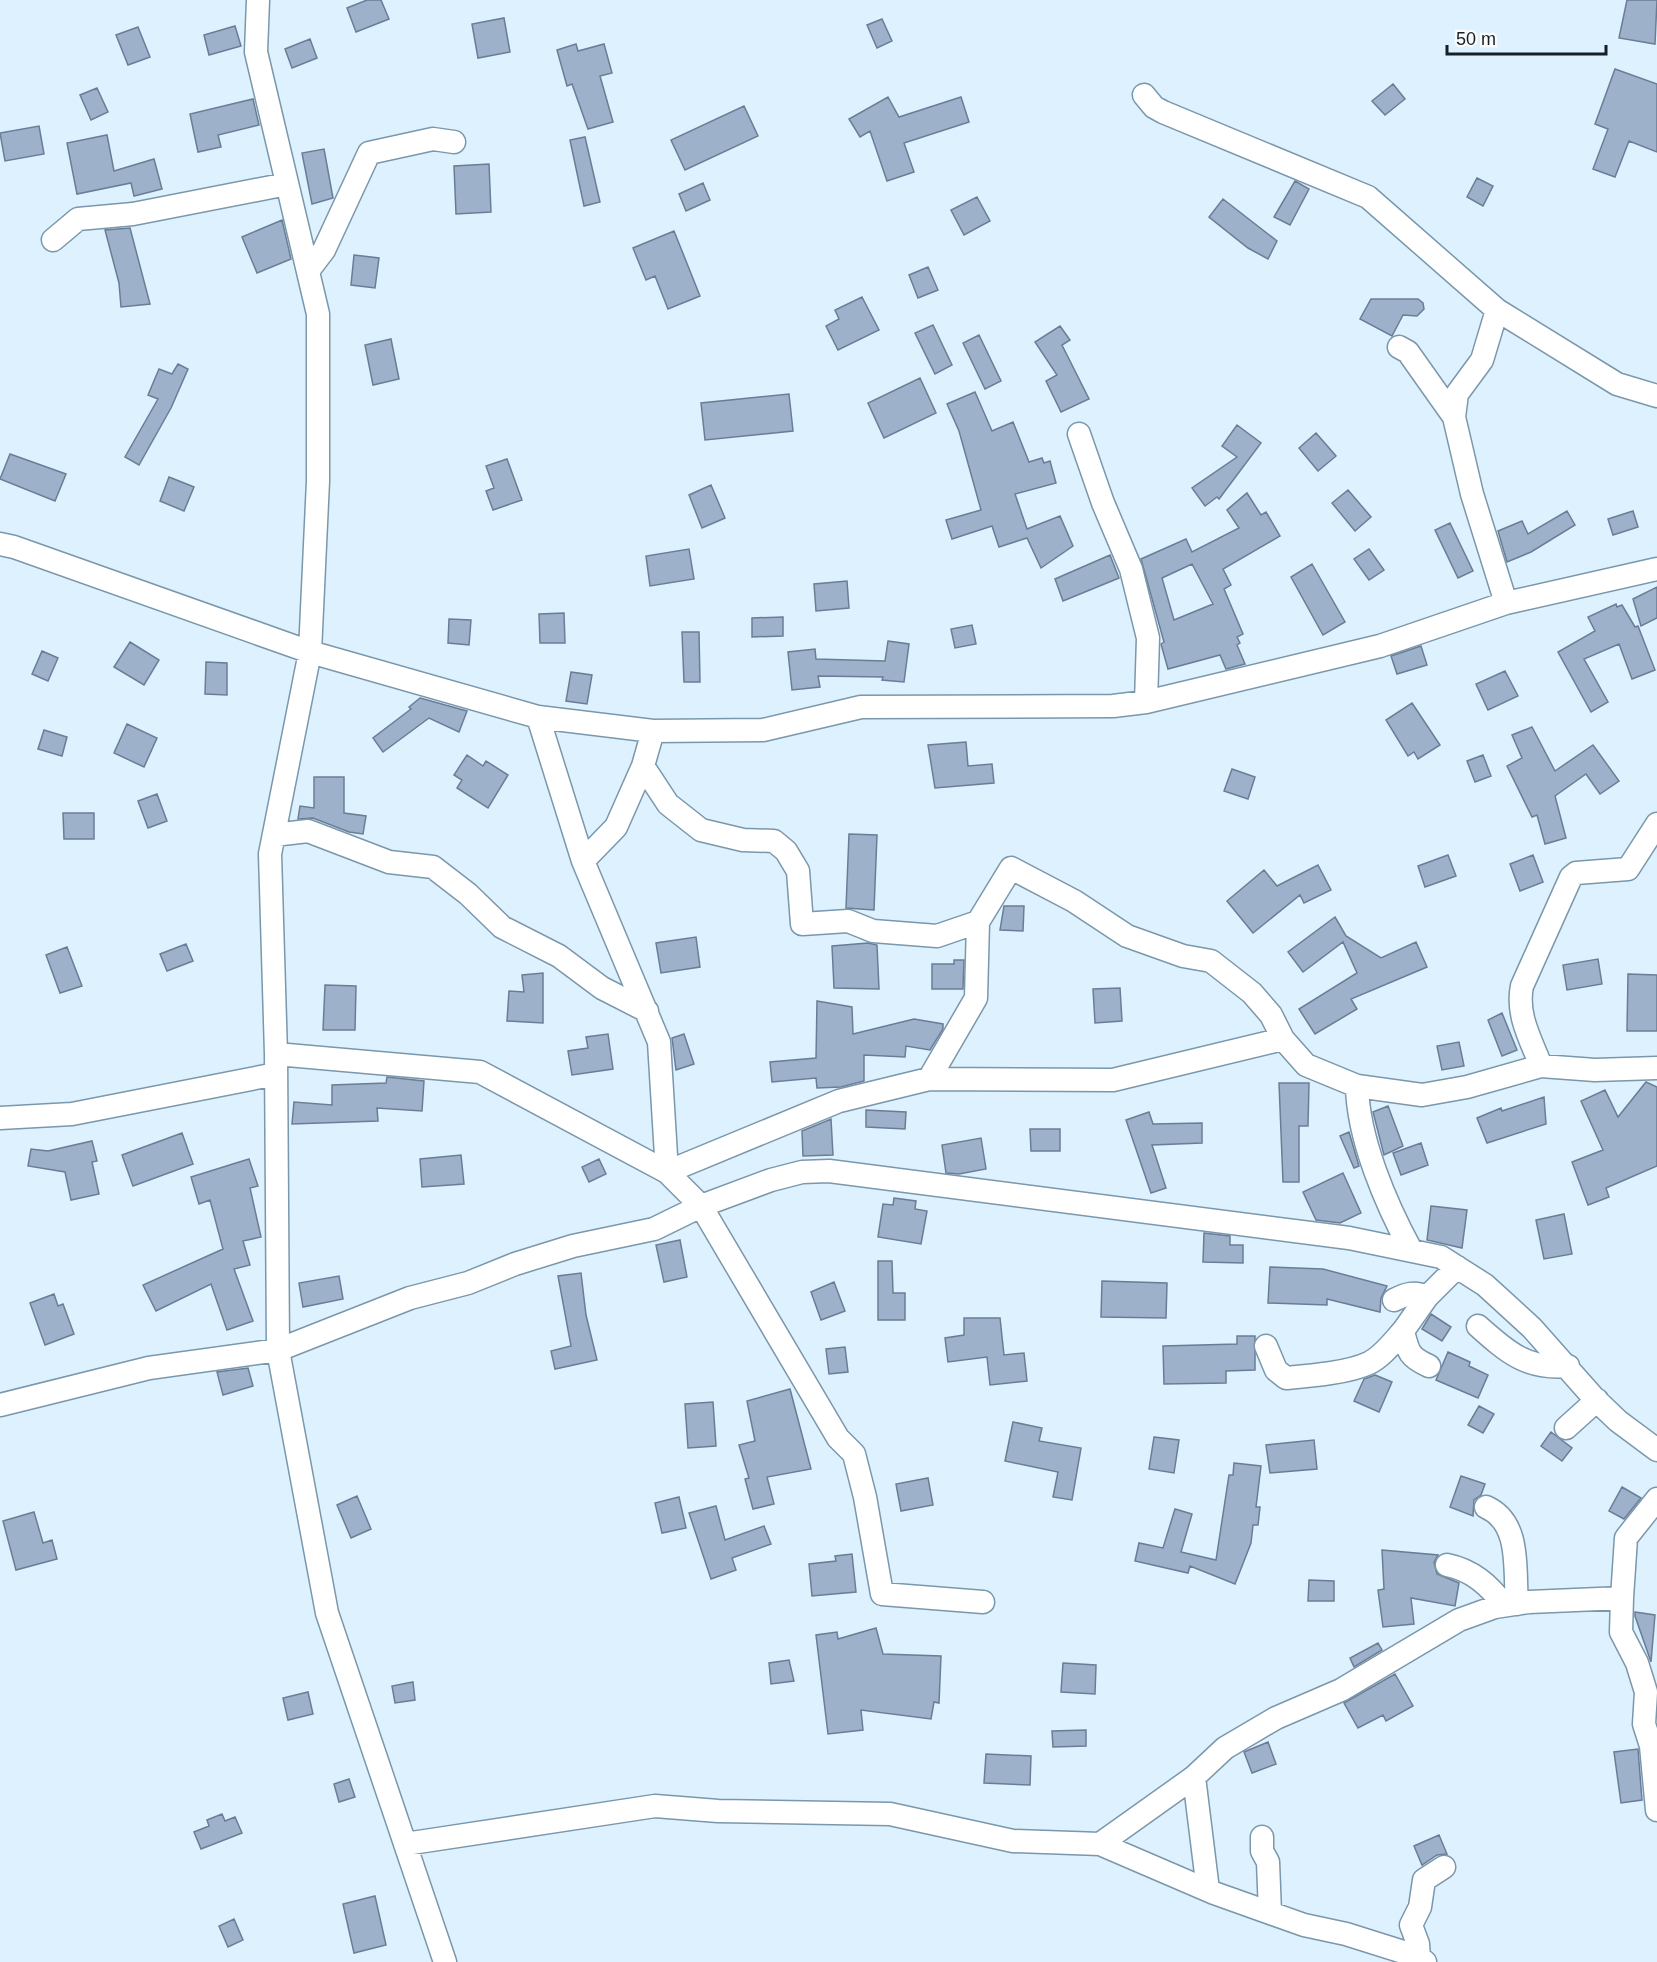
<svg xmlns="http://www.w3.org/2000/svg" width="1657" height="1962" font-family="Helvetica,sans-serif">
  <rect width="100%" height="100%" fill="#def1fe"/>
  <path fill="#9db1cb" stroke="#6b7d96" stroke-width="1.5" fill-rule="evenodd" d="M367,0H381L389,19L356,32L347,8Z
    M1627,0H1657L1655,44L1619,38Z
    M504,18L510,52L478,58L472,24Z
    M882,19L892,41L877,48L867,25Z
    M235,26L241,46L209,55L204,35Z
    M138,27L150,57L128,65L116,35Z
    M310,39L317,58L292,68L285,49Z
    M576,44L578,51L604,44L612,73L600,76L613,122L588,129L572,84L567,86L557,50Z
    M1615,69L1657,84V152L1629,141L1615,177L1593,169L1608,129L1595,124Z
    M1393,84L1405,99L1385,115L1372,101Z
    M97,88L108,112L91,120L80,95Z
    M888,97L899,117L961,97L969,122L904,143L914,172L887,181L870,131L860,137L849,119Z
    M253,99L259,125L218,135L221,147L198,152L190,114Z
    M744,106L758,136L685,170L671,140Z
    M39,126L44,154L5,161L0,133Z
    M107,135L114,171L154,159L162,189L134,196L131,183L77,194L67,143Z
    M585,137L600,202L584,206L570,140Z
    M324,149L333,198L312,204L302,153Z
    M489,164L491,212L456,214L454,166Z
    M1477,178L1493,186L1483,206L1467,197Z
    M1295,181L1309,189L1290,225L1274,217Z
    M703,183L710,200L686,211L679,194Z
    M977,197L990,221L964,235L951,210Z
    M1223,199L1277,241L1268,259L1248,248L1209,217Z
    M282,220L291,259L257,273L242,237Z
    M130,228L150,304L121,307L119,283L105,230Z
    M674,231L700,296L668,309L655,276L646,280L633,248Z
    M354,255L379,258L375,288L351,285Z
    M928,267L938,290L918,298L909,275Z
    M862,297L879,330L838,350L826,326L839,319L835,310Z
    M1371,299H1418L1423,303L1424,309L1417,316L1403,315L1392,336L1360,319Z
    M933,325L952,365L935,374L915,333Z
    M1060,326L1070,340L1062,345L1089,399L1061,412L1046,381L1057,375L1035,342Z
    M979,335L1001,381L985,389L963,343Z
    M391,339L399,379L373,385L365,345Z
    M178,364L188,369L171,408L139,465L125,457L158,399L148,395L159,369L172,374Z
    M920,378L936,413L884,438L868,403Z
    M975,392L992,431L1013,422L1029,462L1042,458L1044,463L1050,461L1056,483L1015,494L1027,529L1060,516L1073,546L1041,568L1027,538L999,547L992,526L952,539L946,520L981,510L959,431L947,404Z
    M789,394L793,431L705,440L701,403Z
    M1237,425L1261,443L1219,499L1217,497L1205,506L1192,488L1237,457L1222,446Z
    M1316,433L1336,456L1318,471L1299,448Z
    M10,454L66,474L55,501L0,479Z
    M507,459L522,500L493,510L486,491L494,488L486,466Z
    M169,477L194,487L184,511L160,501Z
    M711,485L725,518L702,528L689,495Z
    M1348,490L1371,517L1355,531L1332,503Z
    M1247,493L1261,515L1266,512L1280,536L1223,569L1231,585L1224,589L1243,634L1237,637L1240,643L1237,645L1245,664L1226,669L1220,655L1168,669L1161,644L1164,642L1141,559L1186,539L1192,552L1239,528L1227,510ZM1192,564L1213,604L1174,620L1162,578Z
    M1567,511L1575,525L1531,552L1507,562L1498,531L1522,521L1528,534Z
    M1633,511L1638,527L1613,535L1608,519Z
    M1450,523L1473,571L1458,578L1435,530Z
    M689,549L694,579L650,586L646,556Z
    M1369,549L1384,570L1369,580L1354,559Z
    M1110,555L1119,578L1063,601L1055,579Z
    M1312,564L1345,622L1323,635L1291,577Z
    M847,581L849,608L816,611L814,584Z
    M1657,587V618L1641,626L1633,599Z
    M1616,604L1617,607L1622,605L1635,627L1638,626L1655,670L1632,679L1619,644L1584,659L1608,702L1591,712L1558,652L1595,631L1588,617Z
    M564,613L565,643H540L539,614Z
    M783,617V636L752,637V618Z
    M449,619L471,620L469,645L448,643Z
    M972,625L976,644L955,648L951,629Z
    M682,632H699L700,682H684Z
    M888,641L909,644L904,682L882,680L883,677L818,676L820,687L792,690L788,652L815,649L816,659L885,661Z
    M130,642L159,660L144,685L114,667Z
    M1421,646L1427,665L1397,674L1391,656Z
    M42,651L58,658L48,681L32,674Z
    M206,662L227,663V695L205,694Z
    M1505,671L1518,696L1488,710L1476,684Z
    M571,672L592,675L587,704L566,701Z
    M420,698L467,711L459,732L429,718L383,752L373,738L411,709L409,707Z
    M1412,703L1440,745L1418,759L1414,752L1408,756L1386,720Z
    M127,724L157,738L144,767L114,753Z
    M1532,727L1555,771L1593,745L1619,781L1600,794L1586,774L1555,796L1566,838L1545,844L1537,815L1532,817L1507,766L1522,758L1512,735Z
    M44,730L67,737L62,756L38,749Z
    M966,742L968,766L992,764L994,783L935,788L928,745Z
    M467,755L483,766L486,761L508,775L488,808L457,788L462,780L454,775Z
    M1483,755L1491,776L1475,782L1467,761Z
    M1232,769L1255,777L1248,799L1224,791Z
    M314,777H344V813L366,816L363,834L349,832L313,818L298,819L300,806L314,808Z
    M157,794L167,821L148,828L138,801Z
    M63,813H94V839H64Z
    M849,834L877,835L874,910L846,908Z
    M1448,855L1456,876L1425,887L1418,866Z
    M1533,855L1543,882L1520,891L1510,864Z
    M1318,865L1331,890L1304,903L1300,895L1253,933L1227,901L1264,870L1277,886Z
    M1004,906H1024L1023,931L1000,930Z
    M1335,917L1346,936L1381,958L1416,942L1427,967L1351,999L1357,1009L1315,1034L1299,1009L1357,973L1343,942L1303,972L1288,952Z
    M696,937L700,967L661,973L656,943Z
    M868,943L877,945L879,989L834,988L832,946Z
    M186,944L193,961L167,971L160,954Z
    M67,947L82,986L60,993L46,955Z
    M1598,959L1602,984L1567,990L1563,965Z
    M954,960H964L963,989H932V964H954Z
    M543,973V1023L507,1021L509,991L524,992L522,975Z
    M1628,974L1657,975V1031H1627Z
    M325,985L356,986L355,1030H323Z
    M1120,988L1122,1021L1095,1023L1093,989Z
    M817,1001L852,1007L853,1034L914,1019L943,1024V1029L930,1050L906,1046L905,1057L864,1055V1081L841,1087L817,1088L816,1078L772,1082L770,1062L816,1058Z
    M1502,1013L1517,1050L1502,1056L1488,1020Z
    M608,1034L613,1069L572,1075L568,1051L588,1048L586,1037Z
    M684,1034L694,1064L676,1070L672,1038Z
    M1459,1042L1464,1066L1442,1070L1437,1046Z
    M387,1077L424,1081L422,1111L377,1108L378,1121L292,1124L294,1102L332,1105V1085L386,1083Z
    M1646,1082L1657,1087V1166L1606,1188L1609,1197L1588,1205L1572,1162L1603,1150L1581,1101L1605,1090L1618,1117Z
    M1279,1083H1309L1308,1126H1299V1182H1283Z
    M1544,1097L1546,1124L1487,1143L1477,1118L1501,1108L1502,1111Z
    M1388,1106L1403,1146L1384,1155L1373,1112Z
    M866,1110L906,1112L905,1129L866,1127Z
    M1149,1112L1153,1124L1202,1123V1143L1152,1145L1166,1188L1151,1193L1126,1120Z
    M831,1119L833,1155L803,1156L802,1131Z
    M1030,1129H1060V1151H1031Z
    M1349,1132L1359,1166L1354,1168L1340,1136Z
    M182,1133L193,1164L133,1186L122,1155Z
    M981,1138L986,1169L959,1174L946,1173L942,1145Z
    M92,1141L97,1161L92,1162L99,1194L71,1200L65,1172L28,1166L31,1149L48,1151Z
    M1421,1143L1428,1165L1401,1175L1393,1153Z
    M461,1155L464,1184L422,1187L420,1159Z
    M249,1159L258,1186L250,1188L261,1237L243,1241L250,1265L234,1269L253,1321L227,1330L211,1284L156,1311L143,1285L223,1249L210,1200L199,1204L191,1177Z
    M599,1159L606,1174L589,1182L582,1167Z
    M1343,1173L1361,1213L1340,1223L1316,1220L1303,1192Z
    M894,1198L916,1201L915,1209L927,1211L921,1244L878,1237L883,1204L893,1205Z
    M1431,1206L1467,1210L1462,1248L1427,1240Z
    M1564,1214L1572,1254L1544,1259L1536,1220Z
    M1204,1233L1230,1236V1245H1243V1263L1203,1262Z
    M680,1240L687,1277L664,1282L656,1245Z
    M878,1261H892L893,1293H905V1320H878Z
    M1270,1267L1323,1269L1387,1286L1381,1298L1380,1312L1327,1299V1305L1268,1303Z
    M581,1273L586,1315L597,1360L555,1369L551,1351L571,1346L558,1276Z
    M339,1276L343,1299L303,1307L299,1283Z
    M1102,1281L1167,1283L1166,1318L1101,1317Z
    M834,1282L845,1311L821,1320L811,1292Z
    M54,1294L58,1306L63,1304L74,1334L45,1345L30,1303Z
    M1431,1314L1451,1327L1442,1341L1422,1329Z
    M964,1318H1000L1004,1355L1024,1353L1027,1381L990,1385L987,1357L948,1362L945,1338L964,1335Z
    M1237,1336H1255V1370L1226,1371V1383L1164,1384L1163,1346L1237,1344Z
    M845,1347L848,1372L829,1374L826,1349Z
    M1448,1352L1470,1362L1469,1366L1488,1375L1478,1398L1436,1380Z
    M248,1368L253,1386L223,1395L217,1372Z
    M1375,1375L1392,1382L1379,1412L1354,1401L1364,1379Z
    M790,1389L811,1469L767,1477L774,1504L753,1509L745,1479L749,1478L739,1445L755,1441L747,1401Z
    M713,1402L716,1446L688,1448L685,1404Z
    M1479,1406L1494,1414L1483,1433L1468,1425Z
    M1013,1422L1042,1428L1039,1441L1081,1448L1072,1500L1053,1497L1058,1472L1005,1461Z
    M1551,1432L1572,1448L1562,1461L1541,1446Z
    M1154,1437L1179,1440L1174,1473L1149,1469Z
    M1314,1440L1317,1469L1270,1473L1266,1445Z
    M1234,1463L1261,1466L1256,1507H1260L1258,1525H1253L1251,1543L1235,1584L1190,1566L1188,1573L1135,1561L1139,1543L1163,1548L1175,1509L1192,1514L1181,1552L1216,1560L1229,1475H1233Z
    M1461,1476L1485,1484L1481,1495L1474,1500L1473,1516L1450,1507Z
    M928,1478L933,1505L901,1511L896,1484Z
    M1622,1487L1641,1498L1624,1519L1609,1511Z
    M357,1496L371,1529L351,1538L337,1505Z
    M679,1497L686,1528L662,1533L655,1503Z
    M716,1506L725,1540L764,1526L771,1544L732,1558L736,1570L711,1579L689,1513Z
    M34,1512L43,1543L52,1540L57,1559L16,1570L3,1521Z
    M1382,1550L1438,1555L1434,1562L1437,1574L1459,1583L1455,1606L1411,1598L1414,1624L1383,1627L1378,1590L1384,1589Z
    M852,1554L856,1592L812,1596L809,1564L836,1561L835,1556Z
    M1309,1580L1334,1581V1601H1308Z
    M1635,1612L1655,1615L1651,1662L1635,1616Z
    M876,1628L883,1654L941,1656L939,1703L934,1702L931,1719L861,1710L863,1730L828,1734L816,1635L837,1632L838,1639Z
    M1378,1643L1382,1650L1354,1667L1350,1658Z
    M789,1660L794,1681L771,1684L769,1663Z
    M1063,1663L1096,1665L1095,1694L1061,1692Z
    M1395,1674L1413,1706L1386,1721L1383,1715L1358,1728L1344,1703Z
    M413,1682L415,1700L395,1703L392,1686Z
    M308,1692L313,1714L288,1720L283,1698Z
    M1086,1730V1746L1053,1747L1052,1731Z
    M1268,1742L1276,1764L1252,1773L1244,1752Z
    M1638,1749L1642,1800L1621,1803L1614,1752Z
    M986,1754L1031,1756L1030,1785L984,1783Z
    M349,1779L355,1797L339,1802L334,1784Z
    M222,1814L225,1821L235,1817L242,1833L201,1849L194,1832L209,1826L207,1820Z
    M1439,1835L1447,1854L1437,1855L1422,1865L1414,1846Z
    M375,1896L386,1945L354,1953L343,1904Z
    M234,1919L243,1940L228,1947L219,1926Z"/>
  <g fill="none" stroke-linecap="round" stroke-linejoin="round">
    <defs>
      <path id="minor" d="M258,0L256,52L318,314V481L310,652L270,854L276,1054L278,1350L327,1613L445,1962
        M1144,95L1154,107L1163,112L1368,197L1497,310L1617,384L1657,396
        M53,240L78,219L133,214L287,184
        M308,271L324,250L369,153L433,139L454,142
        M1399,347L1408,352L1454,417L1472,494L1506,603
        M1454,417L1457,394L1482,360L1497,310
        M1079,434L1103,503L1131,569L1148,638L1146,702
        M0,544L14,547L310,652L538,717L653,731L763,730L861,707L1113,706L1146,702L1380,646L1506,603L1657,569
        M538,717L583,861L659,1042L667,1172
        M643,766L668,804L701,830L743,840L774,841L786,851L798,871L802,924L848,921L873,931L937,936L978,922
        M274,835L308,831L389,862L433,867L468,894L502,927L559,956L602,988L647,1011
        M583,861L616,827L643,766L653,731
        M276,1054L480,1072L667,1172L701,1206L838,1438L854,1454L865,1497L882,1594L983,1602
        M1541,1066C1531,1040 1516,1015 1522,986L1571,877L1576,873L1628,869L1657,824
        M929,1079L976,998L978,922L1011,868L1074,901L1127,936L1183,956L1211,961L1252,993L1271,1015L1283,1039L1306,1065L1357,1086L1422,1095L1467,1087L1541,1066L1595,1070L1657,1068
        M1357,1086C1358,1139 1386,1204 1411,1250
        M0,1118L72,1114L276,1074
        M667,1172L839,1101L929,1079L1113,1080L1283,1039
        M1427,1297L1403,1331C1408,1352 1409,1357 1429,1366
        M1394,1300C1406,1294 1414,1291 1427,1297L1457,1267
        M1478,1326C1507,1352 1527,1370 1568,1366
        M1266,1346L1276,1370L1286,1378C1309,1376 1348,1373 1369,1363C1383,1356 1393,1342 1403,1331
        M0,1405L149,1368L278,1350L410,1298L468,1283L515,1264L573,1246L654,1229L701,1206L771,1180L802,1172L829,1171L1349,1238L1441,1257L1485,1285L1532,1328L1594,1398L1618,1421L1657,1450
        M1566,1428L1597,1400
        M1486,1507C1522,1523 1514,1571 1517,1604
        M1447,1565C1472,1570 1489,1585 1504,1605
        M1622,1598L1621,1632L1637,1663L1646,1692L1644,1724L1651,1746L1657,1810
        M1194,1777L1208,1890
        M1262,1837V1851L1268,1862L1270,1913
        M405,1844L655,1806L718,1811L890,1814L1013,1841L1100,1844L1214,1893L1304,1925L1346,1934L1419,1957L1425,1962
        M1100,1844L1194,1777L1225,1748L1276,1718L1341,1690L1459,1620L1495,1607L1529,1602L1622,1598L1626,1538L1657,1499
        M1419,1957L1418,1944L1411,1925L1420,1907L1424,1880L1444,1867"/>
    </defs>
    <use href="#minor" stroke="#7a97ab" stroke-width="25"/>
    <use href="#minor" stroke="#fff" stroke-width="22"/>
  </g>
  <path d="M1447 45v9h159v-9" fill="none" stroke="#142027" stroke-width="3"/>
  <text x="1456" y="45" font-size="18" fill="#142027" stroke="#fbfbfb" stroke-width="4.5" paint-order="stroke">50 m</text>
</svg>
